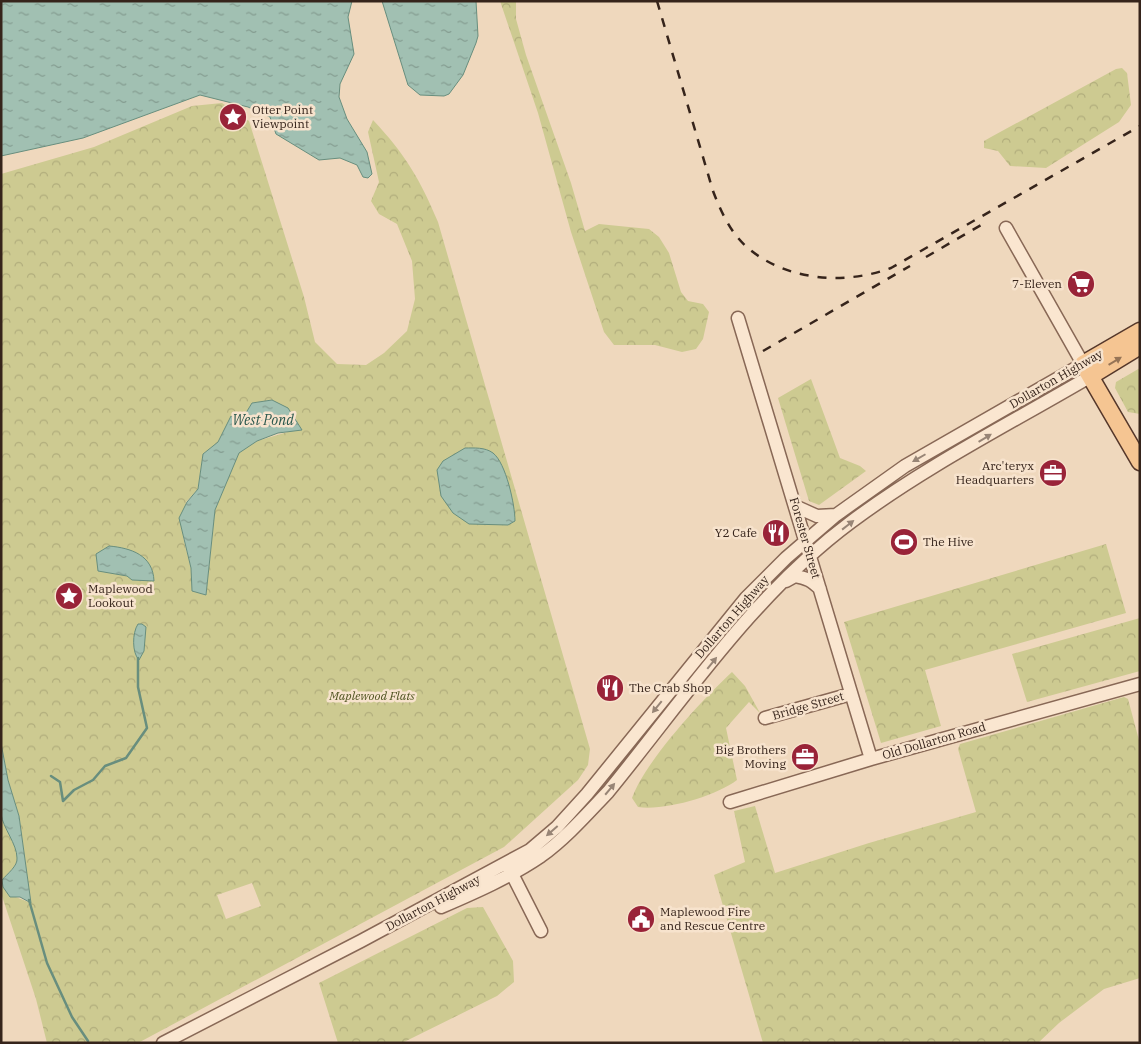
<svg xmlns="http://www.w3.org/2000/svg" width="1141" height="1044" font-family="'IBM Plex Serif',serif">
  <defs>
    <pattern id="forest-crowns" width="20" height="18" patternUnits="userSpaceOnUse" patternTransform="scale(1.25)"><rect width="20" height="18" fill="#cdca91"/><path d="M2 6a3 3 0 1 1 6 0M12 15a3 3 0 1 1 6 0" fill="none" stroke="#b1ad7c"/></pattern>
    <pattern id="water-ripples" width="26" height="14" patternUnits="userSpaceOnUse" patternTransform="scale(1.25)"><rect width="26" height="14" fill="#a1c0b2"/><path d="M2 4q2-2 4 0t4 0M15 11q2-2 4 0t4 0" fill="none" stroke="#849c90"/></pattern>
  </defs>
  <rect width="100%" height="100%" fill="#efd8bd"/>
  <path fill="url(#forest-crowns)" fill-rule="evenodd" d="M500,1H516V19L526,55L571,183L585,231L599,224L649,229L659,237L669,253L681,292L688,301L703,304L709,312L703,339L696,349L682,352L655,345H614L604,332L571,232L538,113Z
    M1122,68L1127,73L1131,105L1119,122L1046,168L1010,166L998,151L984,148V141L991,137L1116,69Z
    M222,103L249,121L304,297L315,342L337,364L366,365L384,353L407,331L415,299L412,261L397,224L379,214L371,201L379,182L368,132L373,120C405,154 420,179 438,222L590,749L588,765L578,780L504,847L138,1043H47L36,999L1,893V816C7,827 20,848 17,861C15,868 7,874 2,880L3,887L8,894L31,903L19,816L8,780L1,743V174L94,147L192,106ZM272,400L296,419L298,425L291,431L257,441L239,452L215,510L206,595L192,591L191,568L183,537L186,502L198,489L203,454L218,442L231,417L241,421L252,403ZM252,883L261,906L226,919L217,895Z
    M1140,368V414L1128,412L1115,388L1116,382Z
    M811,379L840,458L860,466L866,471L819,505L809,501L778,398Z
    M1106,544L1126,613L925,670L941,726L881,743L844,622Z
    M1140,618V671L1027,702L1012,654Z
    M732,672L745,686L760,713L749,702L726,728L737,780C716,796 665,811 638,807L632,798C646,760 702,700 732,672Z
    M1124,697L1128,699L1140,744V978L1104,989L1059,1023L1038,1043H763L714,875L745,862L734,811L755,806L775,873L869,843L976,812L958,749L960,744Z
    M483,907L513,961L514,982L497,996L402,1043H338L319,983L467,908Z"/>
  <path fill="url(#water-ripples)" stroke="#688e7e" d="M1,1H352L348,17L354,54L340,84L339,97L347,119L367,152L372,174L368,178L363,177L357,165L340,158L319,160L276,134L270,117L248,107L200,95L83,138L1,156Z
    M382,1H476L478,36L476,43L463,75L449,94L444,96L420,95L408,85Z
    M272,400L288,408L302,430L278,433L257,441L239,453L215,510L206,595L192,591L191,568L179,518L187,502L198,489L203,454L218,442L231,416L241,421L252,403Z
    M465,448C474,448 485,447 493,453C506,463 515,505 515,521L508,525L469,524L453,513L441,496L437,470L443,461Z
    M109,546C131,548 153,555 154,581L132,580L127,576L98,571L96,554Z
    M138,624H142L146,627L144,651L139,660C132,653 132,633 138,624Z
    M1,743L8,780L19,816L31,903L20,897H10L3,887L2,880C7,874 18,866 17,858C17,844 3,828 1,814C0,791 1,766 1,743Z"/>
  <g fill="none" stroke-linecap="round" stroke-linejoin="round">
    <path stroke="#688e7e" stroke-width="2.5" d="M51,776L60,782L63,801L74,790L93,780L105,766L126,758L147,728L138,687V658
      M29,900L47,963L72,1017L88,1041"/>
    <defs>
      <path id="minor" d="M738,318L871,759
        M797,507L817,516L836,515
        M786,581L795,576C807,578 812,581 820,589
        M765,718L851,694
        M730,802L871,759L1140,684
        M508,866L541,931
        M441,907C476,892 510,877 541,856C566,838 587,814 608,792C684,699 754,594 851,522C926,466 1011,423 1091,376
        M163,1043L361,941L530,850L557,827L587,794L746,598L786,558L836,515L905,466L1083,364L1006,228"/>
      <path id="major" d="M1140,331L1083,364L1140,462
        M1091,376L1140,346"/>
    </defs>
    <use href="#minor" stroke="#886856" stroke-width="15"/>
    <use href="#major" stroke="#55372a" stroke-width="19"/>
    <use href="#minor" stroke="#fae6d0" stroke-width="12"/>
    <use href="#major" stroke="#f5c592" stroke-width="16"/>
    <path stroke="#36241b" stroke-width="2.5" stroke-dasharray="9 9" stroke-linecap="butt" d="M657,1L713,191C721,212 731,234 749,249C788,281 845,285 891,268L1140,126
      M926,257L988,221
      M763,351L910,266"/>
  </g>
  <defs><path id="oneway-solid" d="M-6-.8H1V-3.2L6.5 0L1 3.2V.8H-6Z" transform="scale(1.25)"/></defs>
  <use fill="#967456" href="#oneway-solid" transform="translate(1115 361) rotate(-31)"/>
  <g fill="#988576">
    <use href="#oneway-solid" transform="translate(985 438) rotate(-31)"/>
    <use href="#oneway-solid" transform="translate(919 458) rotate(150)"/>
    <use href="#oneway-solid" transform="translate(848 525) rotate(-38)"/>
    <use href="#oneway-solid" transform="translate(712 663) rotate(-51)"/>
    <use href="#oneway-solid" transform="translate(657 707) rotate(129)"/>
    <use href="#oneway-solid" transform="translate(610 789) rotate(-50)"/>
    <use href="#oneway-solid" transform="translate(552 831) rotate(139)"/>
  </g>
  <defs>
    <symbol id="sight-disc" viewBox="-11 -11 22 22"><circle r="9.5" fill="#992338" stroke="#f7e3cd"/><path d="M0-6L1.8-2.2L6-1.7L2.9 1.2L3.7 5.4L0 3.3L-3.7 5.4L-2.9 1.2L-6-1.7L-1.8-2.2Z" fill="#fff"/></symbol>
    <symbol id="supermarket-disc" viewBox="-11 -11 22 22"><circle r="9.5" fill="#992338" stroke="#f7e3cd"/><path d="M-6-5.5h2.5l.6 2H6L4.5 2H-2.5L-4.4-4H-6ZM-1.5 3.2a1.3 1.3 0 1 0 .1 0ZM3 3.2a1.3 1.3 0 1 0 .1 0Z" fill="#fff"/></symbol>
    <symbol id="office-disc" viewBox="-11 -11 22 22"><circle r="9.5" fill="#992338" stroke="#f7e3cd"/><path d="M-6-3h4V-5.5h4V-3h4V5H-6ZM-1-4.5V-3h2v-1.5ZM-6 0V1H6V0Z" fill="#fff"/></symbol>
    <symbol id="restaurant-disc" viewBox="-11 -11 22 22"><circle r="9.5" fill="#992338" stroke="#f7e3cd"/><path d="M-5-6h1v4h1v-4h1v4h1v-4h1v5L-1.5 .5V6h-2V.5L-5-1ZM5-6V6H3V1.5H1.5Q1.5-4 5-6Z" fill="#fff"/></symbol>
    <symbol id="stadium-disc" viewBox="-11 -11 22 22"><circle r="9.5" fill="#992338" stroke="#f7e3cd"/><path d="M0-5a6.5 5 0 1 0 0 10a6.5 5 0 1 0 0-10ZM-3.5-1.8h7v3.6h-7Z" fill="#fff"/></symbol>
    <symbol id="civic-disc" viewBox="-11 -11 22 22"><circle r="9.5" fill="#992338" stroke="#f7e3cd"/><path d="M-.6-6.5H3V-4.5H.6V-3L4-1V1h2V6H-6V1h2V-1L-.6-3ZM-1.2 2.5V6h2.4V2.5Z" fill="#fff"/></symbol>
  </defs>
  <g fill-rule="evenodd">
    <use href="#sight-disc" x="217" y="101" width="32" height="32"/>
    <use href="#supermarket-disc" x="1065" y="268" width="32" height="32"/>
    <use href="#office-disc" x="1037" y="457" width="32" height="32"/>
    <use href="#restaurant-disc" x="760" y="517" width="32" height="32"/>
    <use href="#stadium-disc" x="888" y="526" width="32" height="32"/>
    <use href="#sight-disc" x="53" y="580" width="32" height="32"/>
    <use href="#restaurant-disc" x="594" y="672" width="32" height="32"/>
    <use href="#office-disc" x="789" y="741" width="32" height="32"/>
    <use href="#civic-disc" x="625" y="903" width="32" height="32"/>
  </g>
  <g text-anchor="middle" stroke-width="5" stroke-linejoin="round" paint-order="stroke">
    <g font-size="12" fill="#36241b" stroke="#f7e3cd" text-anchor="start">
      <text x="252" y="114">Otter Point<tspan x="252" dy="14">Viewpoint</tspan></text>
      <text x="1062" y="288" text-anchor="end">7-Eleven</text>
      <text x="1034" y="470" text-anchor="end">Arc'teryx<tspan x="1034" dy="14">Headquarters</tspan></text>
      <text x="757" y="537" text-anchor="end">Y2 Cafe</text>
      <text x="923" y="546">The Hive</text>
      <text x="88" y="593">Maplewood<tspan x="88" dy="14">Lookout</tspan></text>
      <text x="629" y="692">The Crab Shop</text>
      <text x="786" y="754" text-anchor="end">Big Brothers<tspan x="786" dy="14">Moving</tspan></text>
      <text x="660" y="916">Maplewood Fire<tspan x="660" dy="14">and Rescue Centre</tspan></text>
    </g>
    <g font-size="12" fill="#36241b" stroke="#f7e3cd">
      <text transform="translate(1056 379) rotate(-30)" y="4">Dollarton Highway</text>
      <text transform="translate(805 538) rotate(74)" y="4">Forester Street</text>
      <text transform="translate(732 617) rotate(-49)" y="4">Dollarton Highway</text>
      <text transform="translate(808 706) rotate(-16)" y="4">Bridge Street</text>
      <text transform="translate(934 741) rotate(-16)" y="4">Old Dollarton Road</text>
      <text transform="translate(433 903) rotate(-28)" y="4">Dollarton Highway</text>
    </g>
    <g font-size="12" font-style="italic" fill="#505421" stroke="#f7e3cd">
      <text x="372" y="700">Maplewood Flats</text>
    </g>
    <g font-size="14" font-style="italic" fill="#29574c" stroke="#f7e3cd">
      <text x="263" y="425">West Pond</text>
    </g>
  </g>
  <rect width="1141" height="1044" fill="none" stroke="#36241b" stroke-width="5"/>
</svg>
